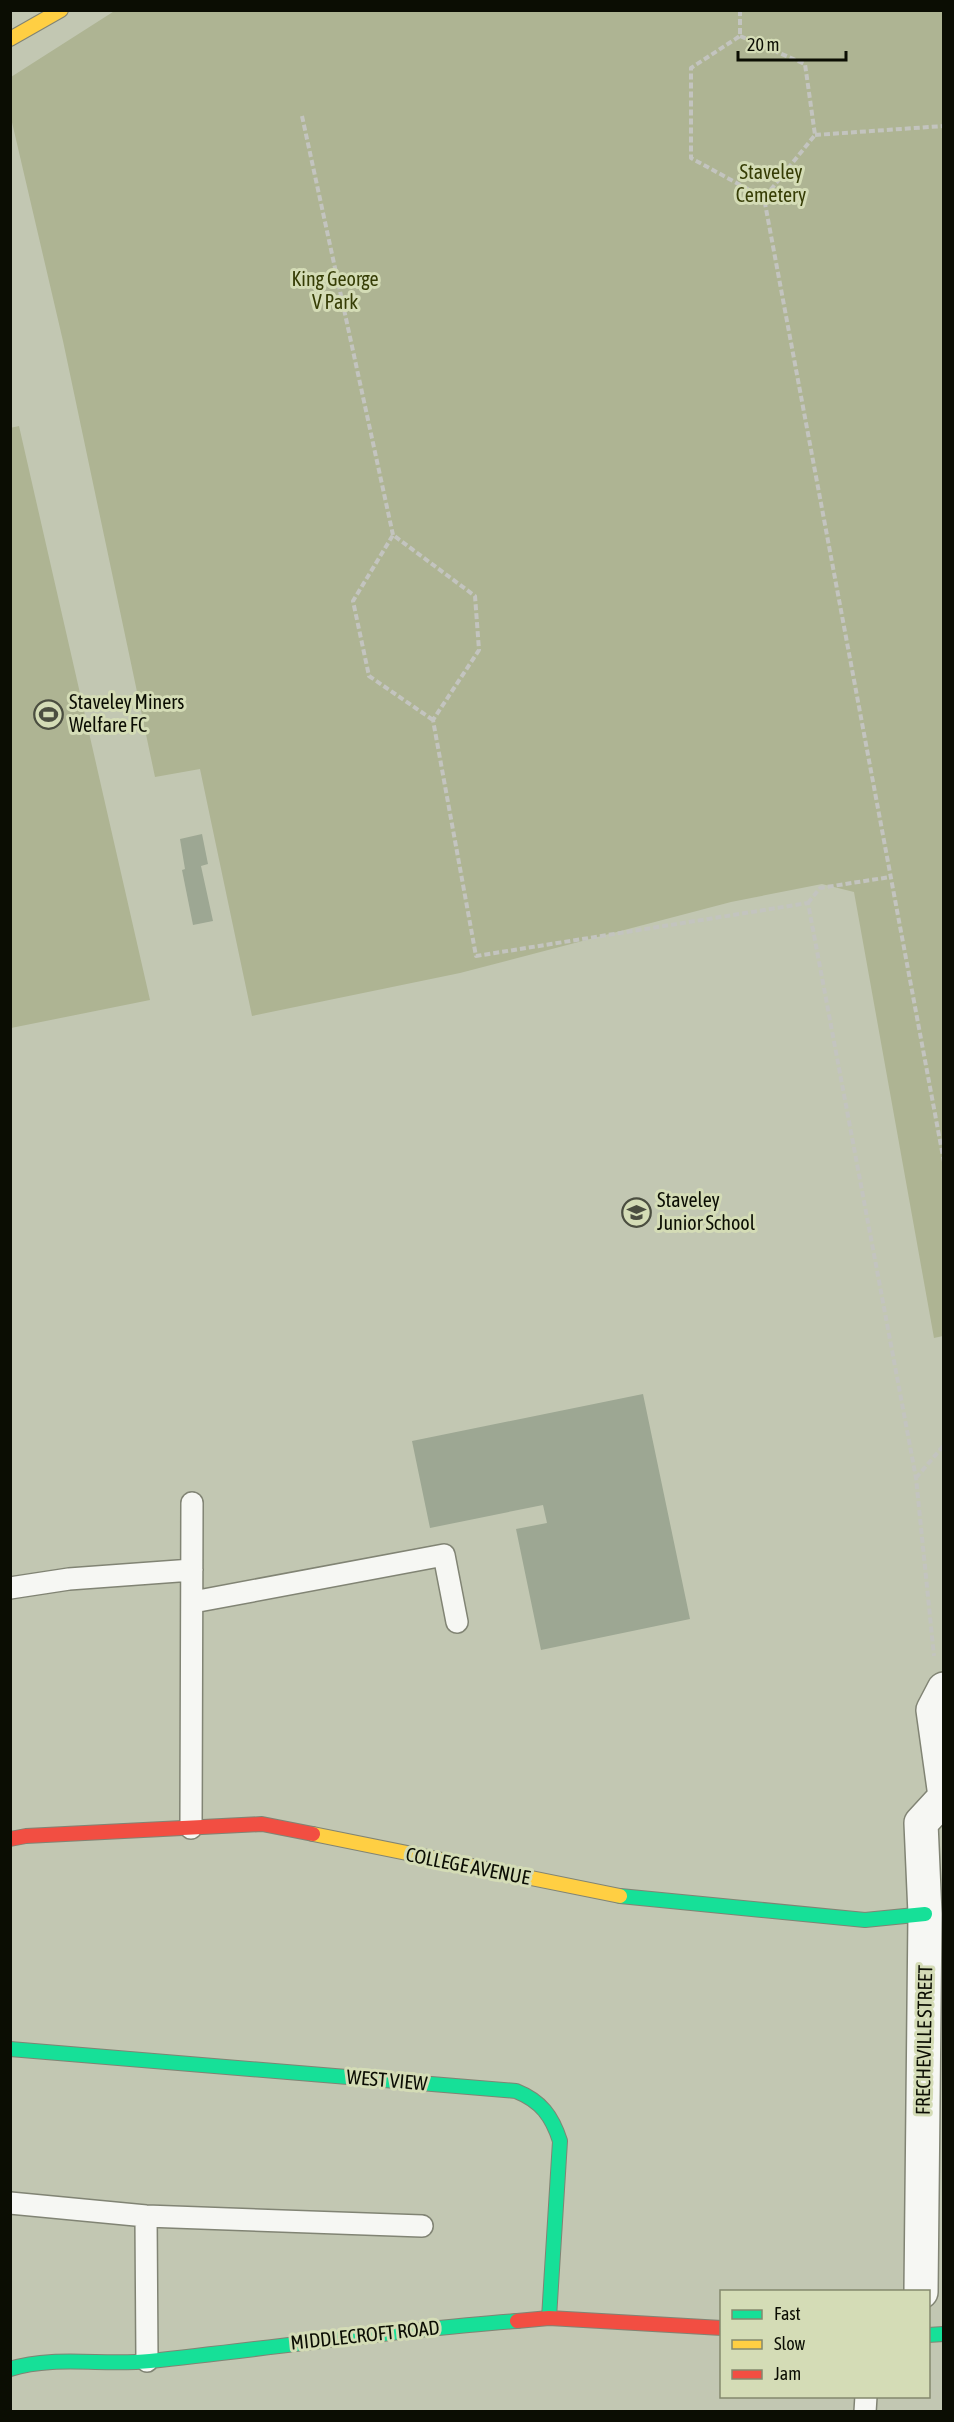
<svg xmlns="http://www.w3.org/2000/svg" width="954" height="2422" font-family="'Asap Condensed',sans-serif">
  <rect width="100%" height="100%" fill="#c2c7b2"/>
  <path fill="#aeb493" d="M116,10L943,11V1336L934,1338L854,892L822,884L731,902L460,973L252,1016L200,769L155,777L63,341L11,118V77Z
    M19,426L150,1000L11,1028L10,428Z"/>
  <path fill="#9da793" d="M202,834L208,864L201,866L213,921L193,925L182,870L185,869L180,839Z
    M643,1394L690,1619L541,1650L516,1529L547,1523L543,1505L430,1528L412,1441Z"/>
  <g fill="none" stroke-linecap="round" stroke-linejoin="round">
    <defs>
      <path id="lane" d="M10,1588L69,1579L192,1570
        M193,1602L444,1555L457,1622
        M191,1828L192,1503
        M10,2203L146,2216L422,2226
        M146,2216L147,2361
        M865,2412L866,2396"/>
      <path id="street" d="M944,1689L933,1710L944,1789
        M921,2292L925,1914L921,1823L944,1798"/>
      <path id="fast" d="M620,1896L865,1920L925,1914
        M10,2049L516,2091C541,2101 552,2116 560,2141L549,2318
        M928,2335L944,2334
        M10,2369C55,2355 104,2366 150,2361C273,2348 394,2330 517,2321"/>
      <path id="slow" d="M10,39L61,10
        M313,1834L620,1896"/>
      <path id="jam" d="M10,1839L26,1836L262,1824L313,1834
        M517,2321L549,2318L722,2328"/>
    </defs>
    <use href="#lane" stroke="#818474" stroke-width="24"/>
    <use href="#street" stroke="#818474" stroke-width="36"/>
    <use href="#fast" stroke="#818474" stroke-width="16"/>
    <use href="#slow" stroke="#818474" stroke-width="16"/>
    <use href="#jam" stroke="#818474" stroke-width="16"/>
    <path stroke="#c3c4bf" stroke-width="4" stroke-dasharray="6 3" stroke-linecap="butt" d="M740,10V36L691,68V158L764,198L944,1162
      M740,36L805,64L815,135L764,198
      M302,116L393,535
      M815,135L944,126
      M433,720L369,676L353,601L393,535L475,596L479,650L433,720L476,956L808,903L916,1478L934,1656
      M808,903L820,888L890,877
      M916,1478L944,1445"/>
    <use href="#lane" stroke="#f6f7f3" stroke-width="21"/>
    <use href="#street" stroke="#f6f7f3" stroke-width="33"/>
    <use href="#fast" stroke="#16e098" stroke-width="14"/>
    <use href="#slow" stroke="#ffcf43" stroke-width="14"/>
    <use href="#jam" stroke="#f24e42" stroke-width="14"/>
  </g>
  <defs>
    <symbol id="stadium-ring" viewBox="-11 -11 22 22"><circle r="9.5" fill="#d4dcb6" stroke="#4b4e40" stroke-width="1.5"/><path d="M0-5a6.5 5 0 1 0 0 10a6.5 5 0 1 0 0-10ZM-3.5-1.8h7v3.6h-7Z" fill="#4b4e40"/></symbol>
    <symbol id="school-ring" viewBox="-11 -11 22 22"><circle r="9.5" fill="#d4dcb6" stroke="#4b4e40" stroke-width="1.5"/><path d="M0-5L7-2L0 1L-7-2ZM-4 1L0 2.5L4 1V4Q0 6-4 4Z" fill="#4b4e40"/></symbol>
  </defs>
  <g fill-rule="evenodd">
    <use href="#stadium-ring" x="32" y="698" width="33" height="33"/>
    <use href="#school-ring" x="620" y="1196" width="33" height="33"/>
  </g>
  <g text-anchor="middle" stroke-width="6" stroke-linejoin="round" paint-order="stroke">
    <g font-size="20" fill="#363d05" stroke="#d4dcb6">
      <text x="771" y="179">Staveley<tspan x="771" dy="23">Cemetery</tspan></text>
      <text x="335" y="286">King George<tspan x="335" dy="23">V Park</tspan></text>
    </g>
    <g font-size="20" fill="#0b0d03" stroke="#d4dcb6" text-anchor="start">
      <text x="69" y="709">Staveley Miners<tspan x="69" dy="23">Welfare FC</tspan></text>
      <text x="657" y="1207">Staveley<tspan x="657" dy="23">Junior School</tspan></text>
    </g>
    <g font-size="20" fill="#0b0d03" stroke="#d4dcb6">
      <text transform="translate(468 1866) rotate(11)" y="7">COLLEGE AVENUE</text>
      <text transform="translate(924 2040) rotate(-89)" y="7">FRECHEVILLE STREET</text>
      <text transform="translate(387 2080) rotate(5)" y="7">WEST VIEW</text>
      <text transform="translate(365 2335) rotate(-6)" y="7">MIDDLECROFT ROAD</text>
    </g>
  </g>
  <rect width="954" height="2422" fill="none" stroke="#0b0d03" stroke-width="24"/>
  <rect x="720" y="2290" width="210" height="108" fill="#d4dcb6" stroke="#84896e" stroke-width="1.5"/>
  <rect x="732" y="2310" width="30" height="9" fill="#16e098" stroke="#84896e" stroke-width="1.5"/>
  <text x="774" y="2320" font-size="18" fill="#0b0d03">Fast</text>
  <rect x="732" y="2340" width="30" height="9" fill="#ffcf43" stroke="#84896e" stroke-width="1.5"/>
  <text x="774" y="2350" font-size="18" fill="#0b0d03">Slow</text>
  <rect x="732" y="2370" width="30" height="9" fill="#f24e42" stroke="#84896e" stroke-width="1.5"/>
  <text x="774" y="2380" font-size="18" fill="#0b0d03">Jam</text>
  <path d="M738 51v9h108v-9" fill="none" stroke="#0b0d03" stroke-width="3"/>
  <text x="747" y="51" font-size="18" fill="#0b0d03" stroke="#d4dcb6" stroke-width="4.5" paint-order="stroke">20 m</text>
</svg>
